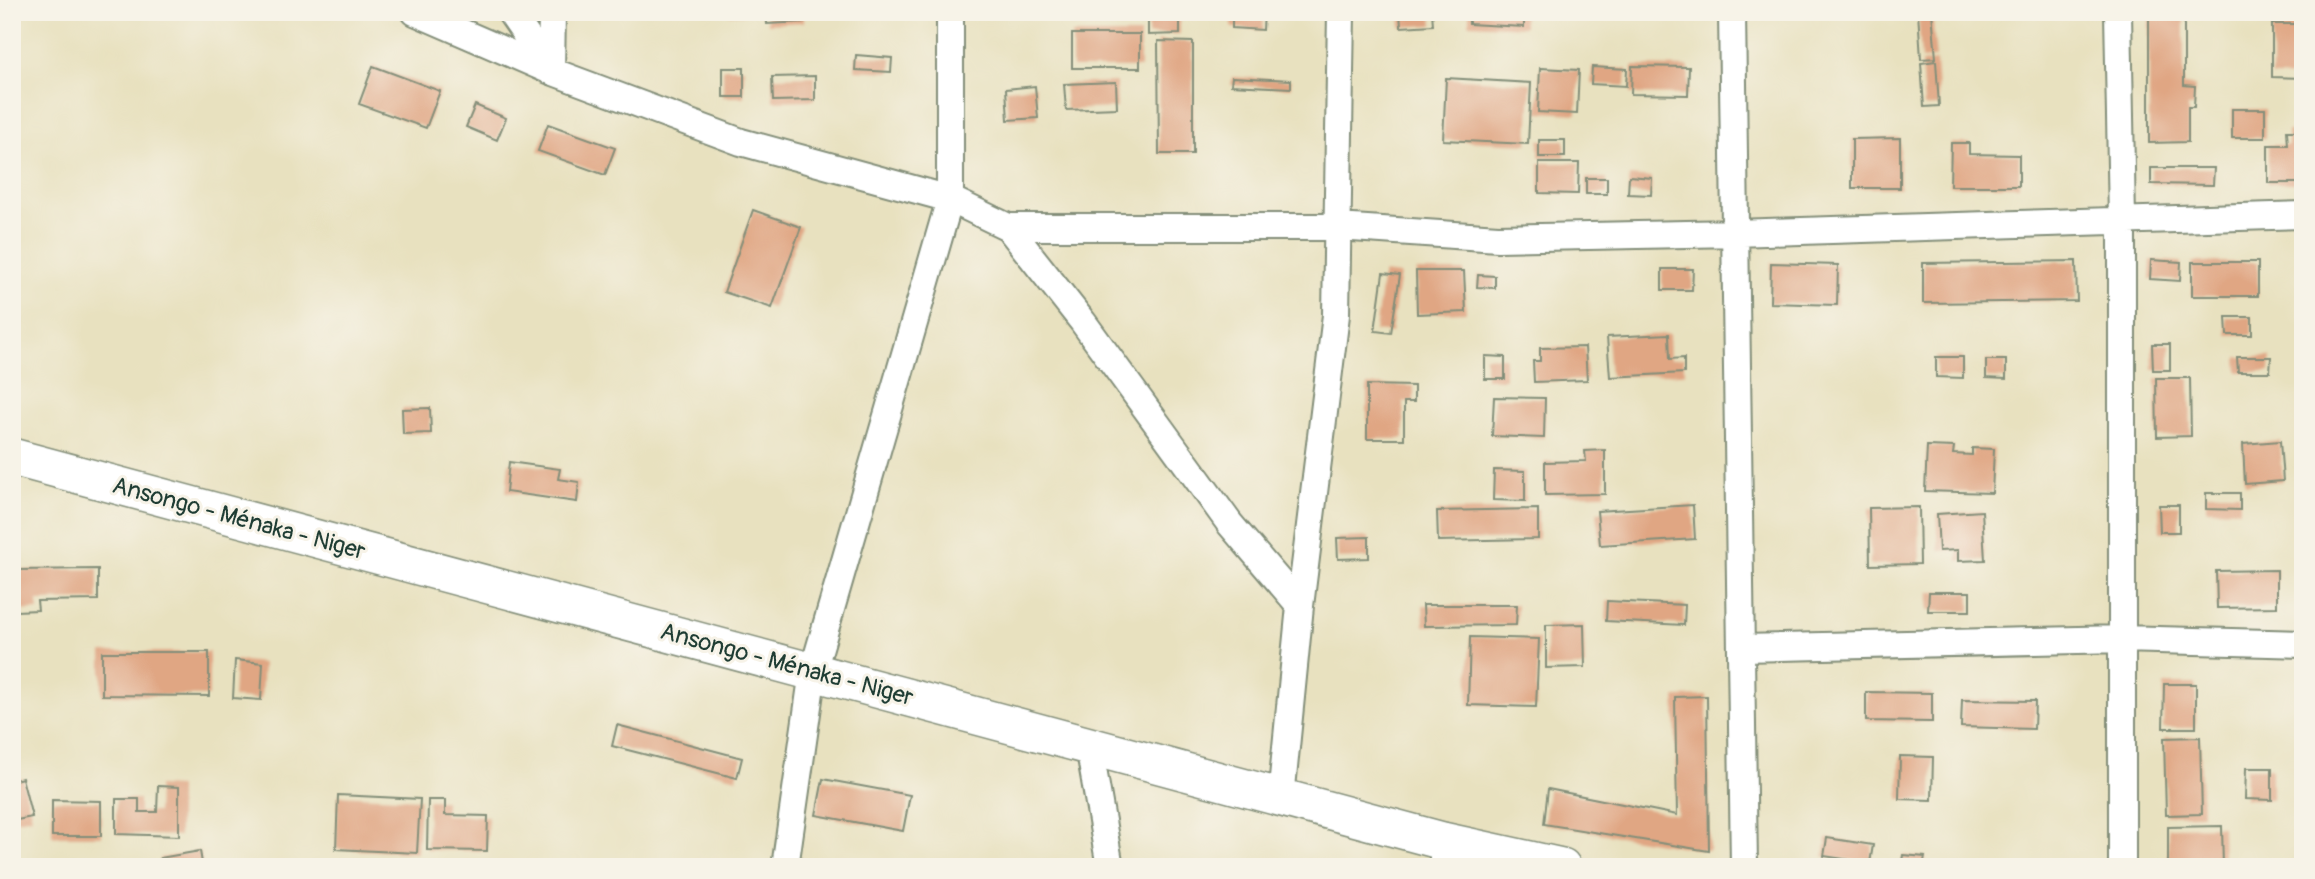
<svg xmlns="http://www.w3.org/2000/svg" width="2315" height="879" font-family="Pangolin,sans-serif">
  <rect width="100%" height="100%" fill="#f7f3e8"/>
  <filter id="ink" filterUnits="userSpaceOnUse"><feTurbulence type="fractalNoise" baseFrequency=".0143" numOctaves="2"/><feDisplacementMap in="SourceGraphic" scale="14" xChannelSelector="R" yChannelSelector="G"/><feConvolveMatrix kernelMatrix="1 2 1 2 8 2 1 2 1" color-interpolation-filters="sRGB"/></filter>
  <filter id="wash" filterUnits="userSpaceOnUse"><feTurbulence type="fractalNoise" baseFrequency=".00686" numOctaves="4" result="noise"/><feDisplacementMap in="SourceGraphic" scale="28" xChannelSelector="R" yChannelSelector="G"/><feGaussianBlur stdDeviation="1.57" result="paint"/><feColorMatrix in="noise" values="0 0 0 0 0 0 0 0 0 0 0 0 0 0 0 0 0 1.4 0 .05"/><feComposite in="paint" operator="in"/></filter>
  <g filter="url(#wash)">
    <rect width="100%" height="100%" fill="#e8e1bf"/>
    <g id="blocks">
      <path fill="#e0a683" d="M729,12H749V14L729,15Z
        M766,12H803L804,22L767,24Z
        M1232,12H1264L1263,30L1232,28Z
        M1400,12H1432L1433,25L1401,27Z
        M1469,12H1524V27L1469,24Z
        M1918,12H1932L1936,58L1921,59Z
        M2149,12H2184V85L2195,86L2194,107H2188V142L2149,143Z
        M1148,15H1180V34L1148,35Z
        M2272,24H2303V78L2272,77Z
        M1072,34H1140V68H1072Z
        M1158,41L1193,42V154H1159Z
        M856,55L892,58L891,72L855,70Z
        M1936,61L1939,106L1924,107L1921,63Z
        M373,66L440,91L426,128L359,104Z
        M1632,66L1689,67L1688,95L1631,94Z
        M1592,67L1627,69L1626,86L1591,84Z
        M723,68H744V97H723Z
        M1540,68L1579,70L1577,114L1538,112Z
        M815,76V100L773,101L772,77Z
        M1232,77L1291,80V88L1231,85Z
        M1446,78L1531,83L1528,144L1443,140Z
        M1116,82L1117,108L1066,110L1064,84Z
        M1035,86L1038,118L1008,120L1006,89Z
        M475,105L506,118L497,140L466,127Z
        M2232,109H2265V138H2232Z
        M548,124L615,148L605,175L538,151Z
        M2287,131H2302L2303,183H2268V145H2288Z
        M1900,138V188H1852V139Z
        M1539,140H1565V157H1539Z
        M1951,143H1969V154L2019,155V186H1950Z
        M1539,163H1579L1578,194L1539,193Z
        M2151,168H2214L2213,185L2151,184Z
        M1629,176L1652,178L1651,195L1628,194Z
        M1586,178H1607V194H1586Z
        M753,210L801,227L772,308L724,292Z
        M2151,260L2181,262L2180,281L2150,279Z
        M2076,261L2077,301L1923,303V263Z
        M2192,262H2258V296H2192Z
        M1771,263L1838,265L1837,305L1770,303Z
        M1662,269H1693L1692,290H1662Z
        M1416,271H1464L1466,312L1417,314Z
        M1383,273L1400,275L1391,333L1375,331Z
        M1478,275L1495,276V288L1477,287Z
        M2226,317H2252V335H2227Z
        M1669,334L1670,359L1684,358V373L1610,377L1607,337Z
        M2152,344H2170V370H2153Z
        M1585,347L1587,380L1534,382L1533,361H1540V348Z
        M1485,356L1505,357V379H1485Z
        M1936,357H1963V378L1936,377Z
        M2237,357H2271L2270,372H2238Z
        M1986,360H2006V379L1986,378Z
        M2156,378H2190L2191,436L2157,437Z
        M1367,385L1414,386V402H1404V439H1367Z
        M1494,397L1545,398L1544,438L1492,436Z
        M430,408L431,433L403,434L402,409Z
        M2280,441L2283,481L2245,484L2243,444Z
        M1927,446L1954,447L1953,454L1972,455V448L1994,449L1992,493L1925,491Z
        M1605,450V494L1545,495V462L1586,461L1585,451Z
        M509,462L560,469L558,479L579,482L577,502L506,492Z
        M1494,470L1525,471V501L1493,500Z
        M2206,493H2240V510L2206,509Z
        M1693,505L1695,539L1600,545L1597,511Z
        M2159,505H2179V532H2160Z
        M1919,507L1920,564L1870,565L1869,508Z
        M1538,509V539L1438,541L1437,511Z
        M1982,511L1985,560L1958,561V550L1939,551L1937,514Z
        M1369,537V558L1338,559L1337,538Z
        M98,569V600L37,601L38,610L16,611V570Z
        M2277,570V607L2217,608L2216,571Z
        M1929,592H1970V611H1928Z
        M1607,601L1685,605L1684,625L1606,621Z
        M1423,605H1517L1516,625L1424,626Z
        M1584,624L1585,667L1546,668V625Z
        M1470,637L1539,639L1536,707L1468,705Z
        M102,652H209V696L102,695Z
        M235,660L263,663L261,700L233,698Z
        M2164,684H2196V728H2163Z
        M1866,692L1932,693V722L1866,721Z
        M1707,696L1709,851L1544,824L1548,789L1677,815L1675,697Z
        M1962,700L2035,701L2034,729L1961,727Z
        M617,725L742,758L737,778L612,746Z
        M2200,737L2202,814L2166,815L2164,738Z
        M1900,756L1933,757L1932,800L1899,799Z
        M2246,768H2272V800L2245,799Z
        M22,778L32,817L12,821V781Z
        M823,779L910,795L903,831L816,815Z
        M158,786L179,787V836L116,834V799H139V812H157Z
        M338,795L420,799L417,853L336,849Z
        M52,800L101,801V836H52Z
        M428,800H445V815L488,816L487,851L427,850Z
        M2222,826L2223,867H2168V827Z
        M1827,838L1873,845L1870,863L1824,856Z
        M200,851L202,863L180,867H161L160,858Z
        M1903,855L1925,857L1923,867H1901Z
        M533,863H549V867H533Z"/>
    </g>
  </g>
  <g filter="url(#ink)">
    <use href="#blocks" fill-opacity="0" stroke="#848f7a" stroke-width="2"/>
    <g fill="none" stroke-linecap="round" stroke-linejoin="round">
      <defs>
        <path id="minor" d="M415,12L551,71L552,12
          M510,12L551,71L741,142L950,199L1008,227L1083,322L1230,524L1300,606
          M1732,12L1744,867
          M2118,12L2122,220V867
          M1008,227H1338L1498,238L1735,233L2303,215
          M1741,648L2121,639L2303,644
          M1089,746L1110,867
          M1281,798L1300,606L1336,315L1341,12
          M1443,841V867
          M785,867L813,671L950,199V12"/>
        <path id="secondary" d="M12,457L1443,841L1562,867"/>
      </defs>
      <use href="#minor" stroke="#848f7a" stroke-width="30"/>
      <use href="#secondary" stroke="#848f7a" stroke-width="40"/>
      <use href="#minor" stroke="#fff" stroke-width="26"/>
      <use href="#secondary" stroke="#fff" stroke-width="37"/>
    </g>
  </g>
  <g text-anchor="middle" stroke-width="6" stroke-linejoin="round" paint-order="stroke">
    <g font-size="24" fill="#1f3d34" stroke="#f7f3e8">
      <text transform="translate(239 518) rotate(15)" y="8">Ansongo - Ménaka - Niger</text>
      <text transform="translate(787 664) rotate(15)" y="8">Ansongo - Ménaka - Niger</text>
    </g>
  </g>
  <rect width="2315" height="879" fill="none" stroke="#f7f3e8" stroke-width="42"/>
</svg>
